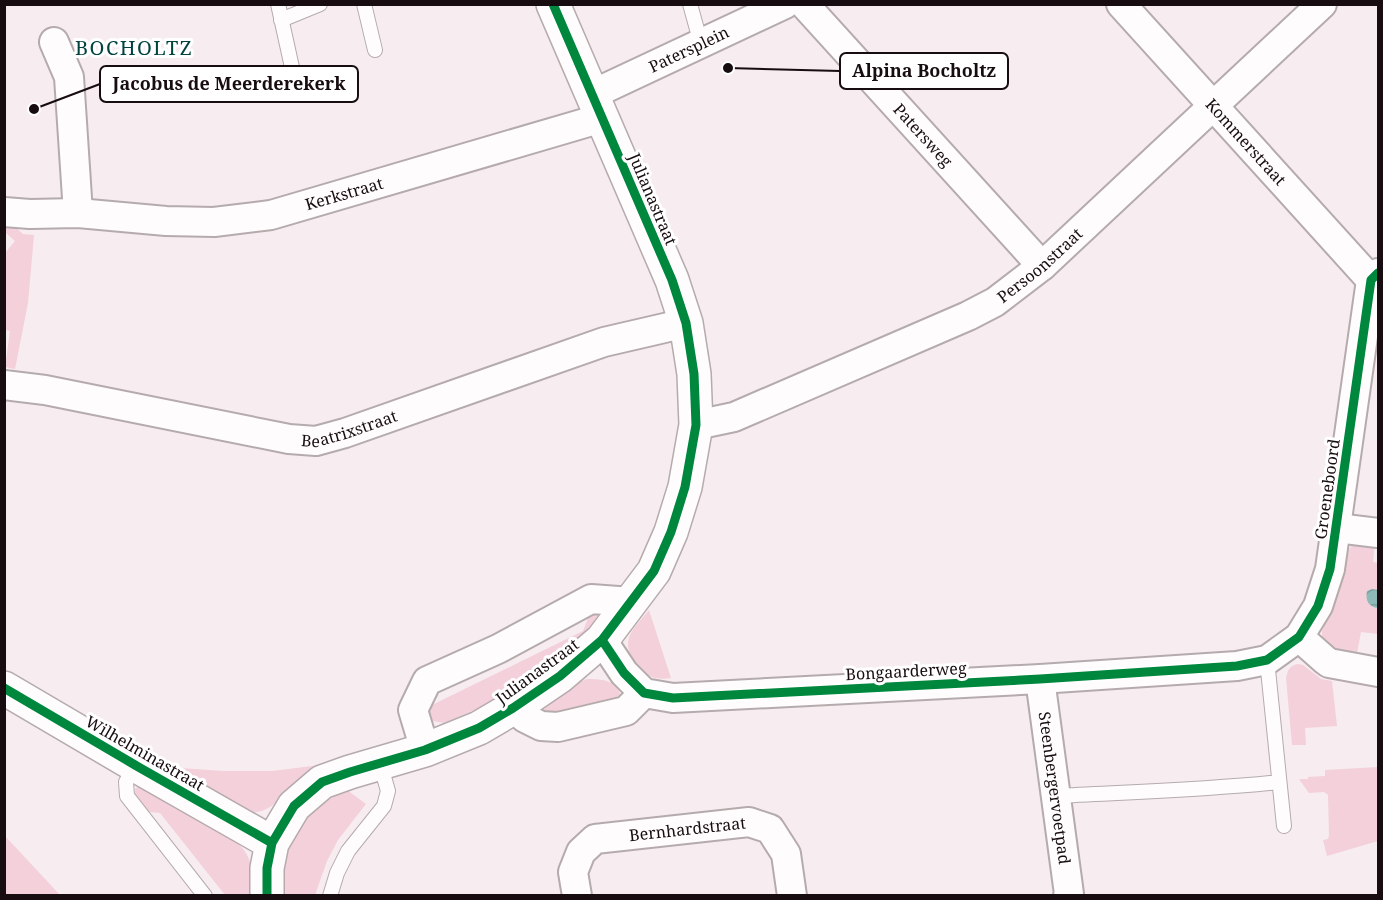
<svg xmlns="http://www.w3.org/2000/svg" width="1383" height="900" font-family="'Noto Serif',serif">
  <defs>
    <pattern id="water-waves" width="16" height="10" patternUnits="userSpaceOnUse" patternTransform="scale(1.5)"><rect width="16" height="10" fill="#8ebbb8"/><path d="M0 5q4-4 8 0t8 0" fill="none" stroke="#7aa09d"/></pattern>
  </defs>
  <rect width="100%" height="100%" fill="#f7ecef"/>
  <path fill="#f3d0da" d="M7,220L23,234L34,235L28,303L15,369L5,367L10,331L5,330V253L15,241L5,232V223Z
    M1358,541H1375L1373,562L1378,563V634L1361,632L1357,653L1333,648L1324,642L1322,636V631L1340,587L1349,550L1352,545Z
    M592,608L597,611V617L587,631L538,675L488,704L444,723L432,721L427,715L433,687L434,704L583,631Z
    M649,610L671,678C651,681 640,674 631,656C628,650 627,645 629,638C632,628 643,618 649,610Z
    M1298,664L1303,665L1321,679L1332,681L1337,726L1305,728L1306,745H1292L1286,678C1288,670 1289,666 1298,664Z
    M587,679C607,679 617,681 623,701L547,721L536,715L579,682Z
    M320,765C313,773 303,778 294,785C276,800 273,813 246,813L165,767L224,771H272Z
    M1378,767V841L1327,856L1323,840L1328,839L1329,835L1328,795L1324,792L1309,793L1299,779H1308V777L1325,776V770Z
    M140,785L232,838C254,856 252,869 253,895H225L160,813L148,812L135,796V789Z
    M347,790L366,804L338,840L327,861L315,895L283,896C282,886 281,876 282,867C289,831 314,803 347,790Z
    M4,836H5L60,895H5Z"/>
  <path fill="url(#water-waves)" d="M1372,589L1378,590V608C1369,607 1365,601 1367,591Z"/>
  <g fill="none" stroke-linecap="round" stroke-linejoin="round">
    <defs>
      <path id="service" d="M364,4L375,50
        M690,4L701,44
        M281,20L320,4
        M230,93L293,72L278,4
        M1267,660L1284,826
        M135,765L126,782L127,796L205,896
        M1056,796C1130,792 1205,790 1279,782
        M330,896L337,873L348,851L384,806L388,791L380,763"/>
      <g id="minor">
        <path id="s1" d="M804,4L1042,266"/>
        <path id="s2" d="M1121,4L1371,280"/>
        <path d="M54,42L69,77L78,213"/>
        <path id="s3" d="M591,95L785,4"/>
        <path id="s4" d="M4,212L30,214L78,213L166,221L214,222L271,215L602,118"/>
        <path id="s5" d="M4,385L45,390L289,439L316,441L345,433L604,342L686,323"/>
        <path id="s6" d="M696,425L734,417L968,316L995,302L1042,266L1322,4"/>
        <path d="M1337,528L1378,533"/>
        <path d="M1299,637L1325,660L1329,663L1378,672"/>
        <path d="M602,640L624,673L644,693L673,698L1040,679L1237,666L1267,660L1299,637L1318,606L1330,569L1371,280L1378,273"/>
        <path id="s7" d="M1040,679L1069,894L1068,896"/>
        <path d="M513,708L525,718L541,726L558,727L626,711L644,693"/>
        <path d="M425,750L413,710L427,681L498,649L591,599L632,602"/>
        <path id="s8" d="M577,896L573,872L581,852L595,839L749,822L770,829L786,854L792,896"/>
      </g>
      <path id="tertiary" d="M4,688L135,765L272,843
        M267,896V868L272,843L294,806L322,782L350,772L425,750L479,728L513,708L560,676L602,640L654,571L671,532L685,487L696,425L694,374L686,323L672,280L553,4"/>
    </defs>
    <use href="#service" stroke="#b5abad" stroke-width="16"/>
    <use href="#minor" stroke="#b5abad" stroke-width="32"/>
    <use href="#tertiary" stroke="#b5abad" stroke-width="36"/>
    <use href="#service" stroke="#fefcfd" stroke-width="14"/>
    <use href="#minor" stroke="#fefcfd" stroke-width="28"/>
    <use href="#tertiary" stroke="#fefcfd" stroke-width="33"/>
    <defs>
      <path id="cycleway" d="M602,640L624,673L644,693L673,698L1040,679L1237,666L1267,660L1299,637L1318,606L1330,569L1371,280L1378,273
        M4,688L135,765L272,843
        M267,896V868L272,843L294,806L322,782L350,772L425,750L479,728L513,708L560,676L602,640L654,571L671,532L685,487L696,425L694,374L686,323L672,280L553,4"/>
    </defs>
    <use href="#cycleway" stroke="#fff" stroke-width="13"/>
    <use href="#cycleway" stroke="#00873e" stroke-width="9"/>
  </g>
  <g text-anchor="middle" stroke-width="6" stroke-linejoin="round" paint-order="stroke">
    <g font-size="16" fill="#170c0f" stroke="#fff">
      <text dy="6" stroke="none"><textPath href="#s3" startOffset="108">Patersplein</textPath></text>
      <text dy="6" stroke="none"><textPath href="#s1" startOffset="177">Patersweg</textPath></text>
      <text dy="6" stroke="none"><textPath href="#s2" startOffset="186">Kommerstraat</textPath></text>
      <text dy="6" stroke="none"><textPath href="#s4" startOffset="344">Kerkstraat</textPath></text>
      <text transform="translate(653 199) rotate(67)" y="6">Julianastraat</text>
      <text dy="6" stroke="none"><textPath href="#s6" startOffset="382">Persoonstraat</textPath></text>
      <text dy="6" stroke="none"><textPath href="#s5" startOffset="352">Beatrixstraat</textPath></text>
      <text transform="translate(1327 489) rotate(-82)" y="6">Groeneboord</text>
      <text transform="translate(537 671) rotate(-36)" y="6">Julianastraat</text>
      <text transform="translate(906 671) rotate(-3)" y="6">Bongaarderweg</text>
      <text transform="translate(145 753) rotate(30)" y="6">Wilhelminastraat</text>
      <text dy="6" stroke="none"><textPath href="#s7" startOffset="110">Steenbergervoetpad</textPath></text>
      <text dy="6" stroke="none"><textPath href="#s8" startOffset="158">Bernhardstraat</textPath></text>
    </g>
    <g font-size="20" letter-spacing="1.5" fill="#00433f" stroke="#fff">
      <text x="134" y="55">BOCHOLTZ</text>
    </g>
  </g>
  <path fill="none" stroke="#170c0f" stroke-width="2" d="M728 68L840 71M34 109L100 84"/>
  <g fill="#170c0f" stroke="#fff" stroke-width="2">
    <circle cx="728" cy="68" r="6"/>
    <circle cx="34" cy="109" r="6"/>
  </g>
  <g fill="#fff" stroke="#170c0f" stroke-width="2">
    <rect x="840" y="53" width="168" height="36" rx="6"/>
    <rect x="100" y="66" width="258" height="36" rx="6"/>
  </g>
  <g font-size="18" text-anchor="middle" font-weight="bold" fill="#170c0f">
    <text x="924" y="77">Alpina Bocholtz</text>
    <text x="229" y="90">Jacobus de Meerderekerk</text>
  </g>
  <rect width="1383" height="900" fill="none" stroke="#170c0f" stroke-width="12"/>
</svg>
